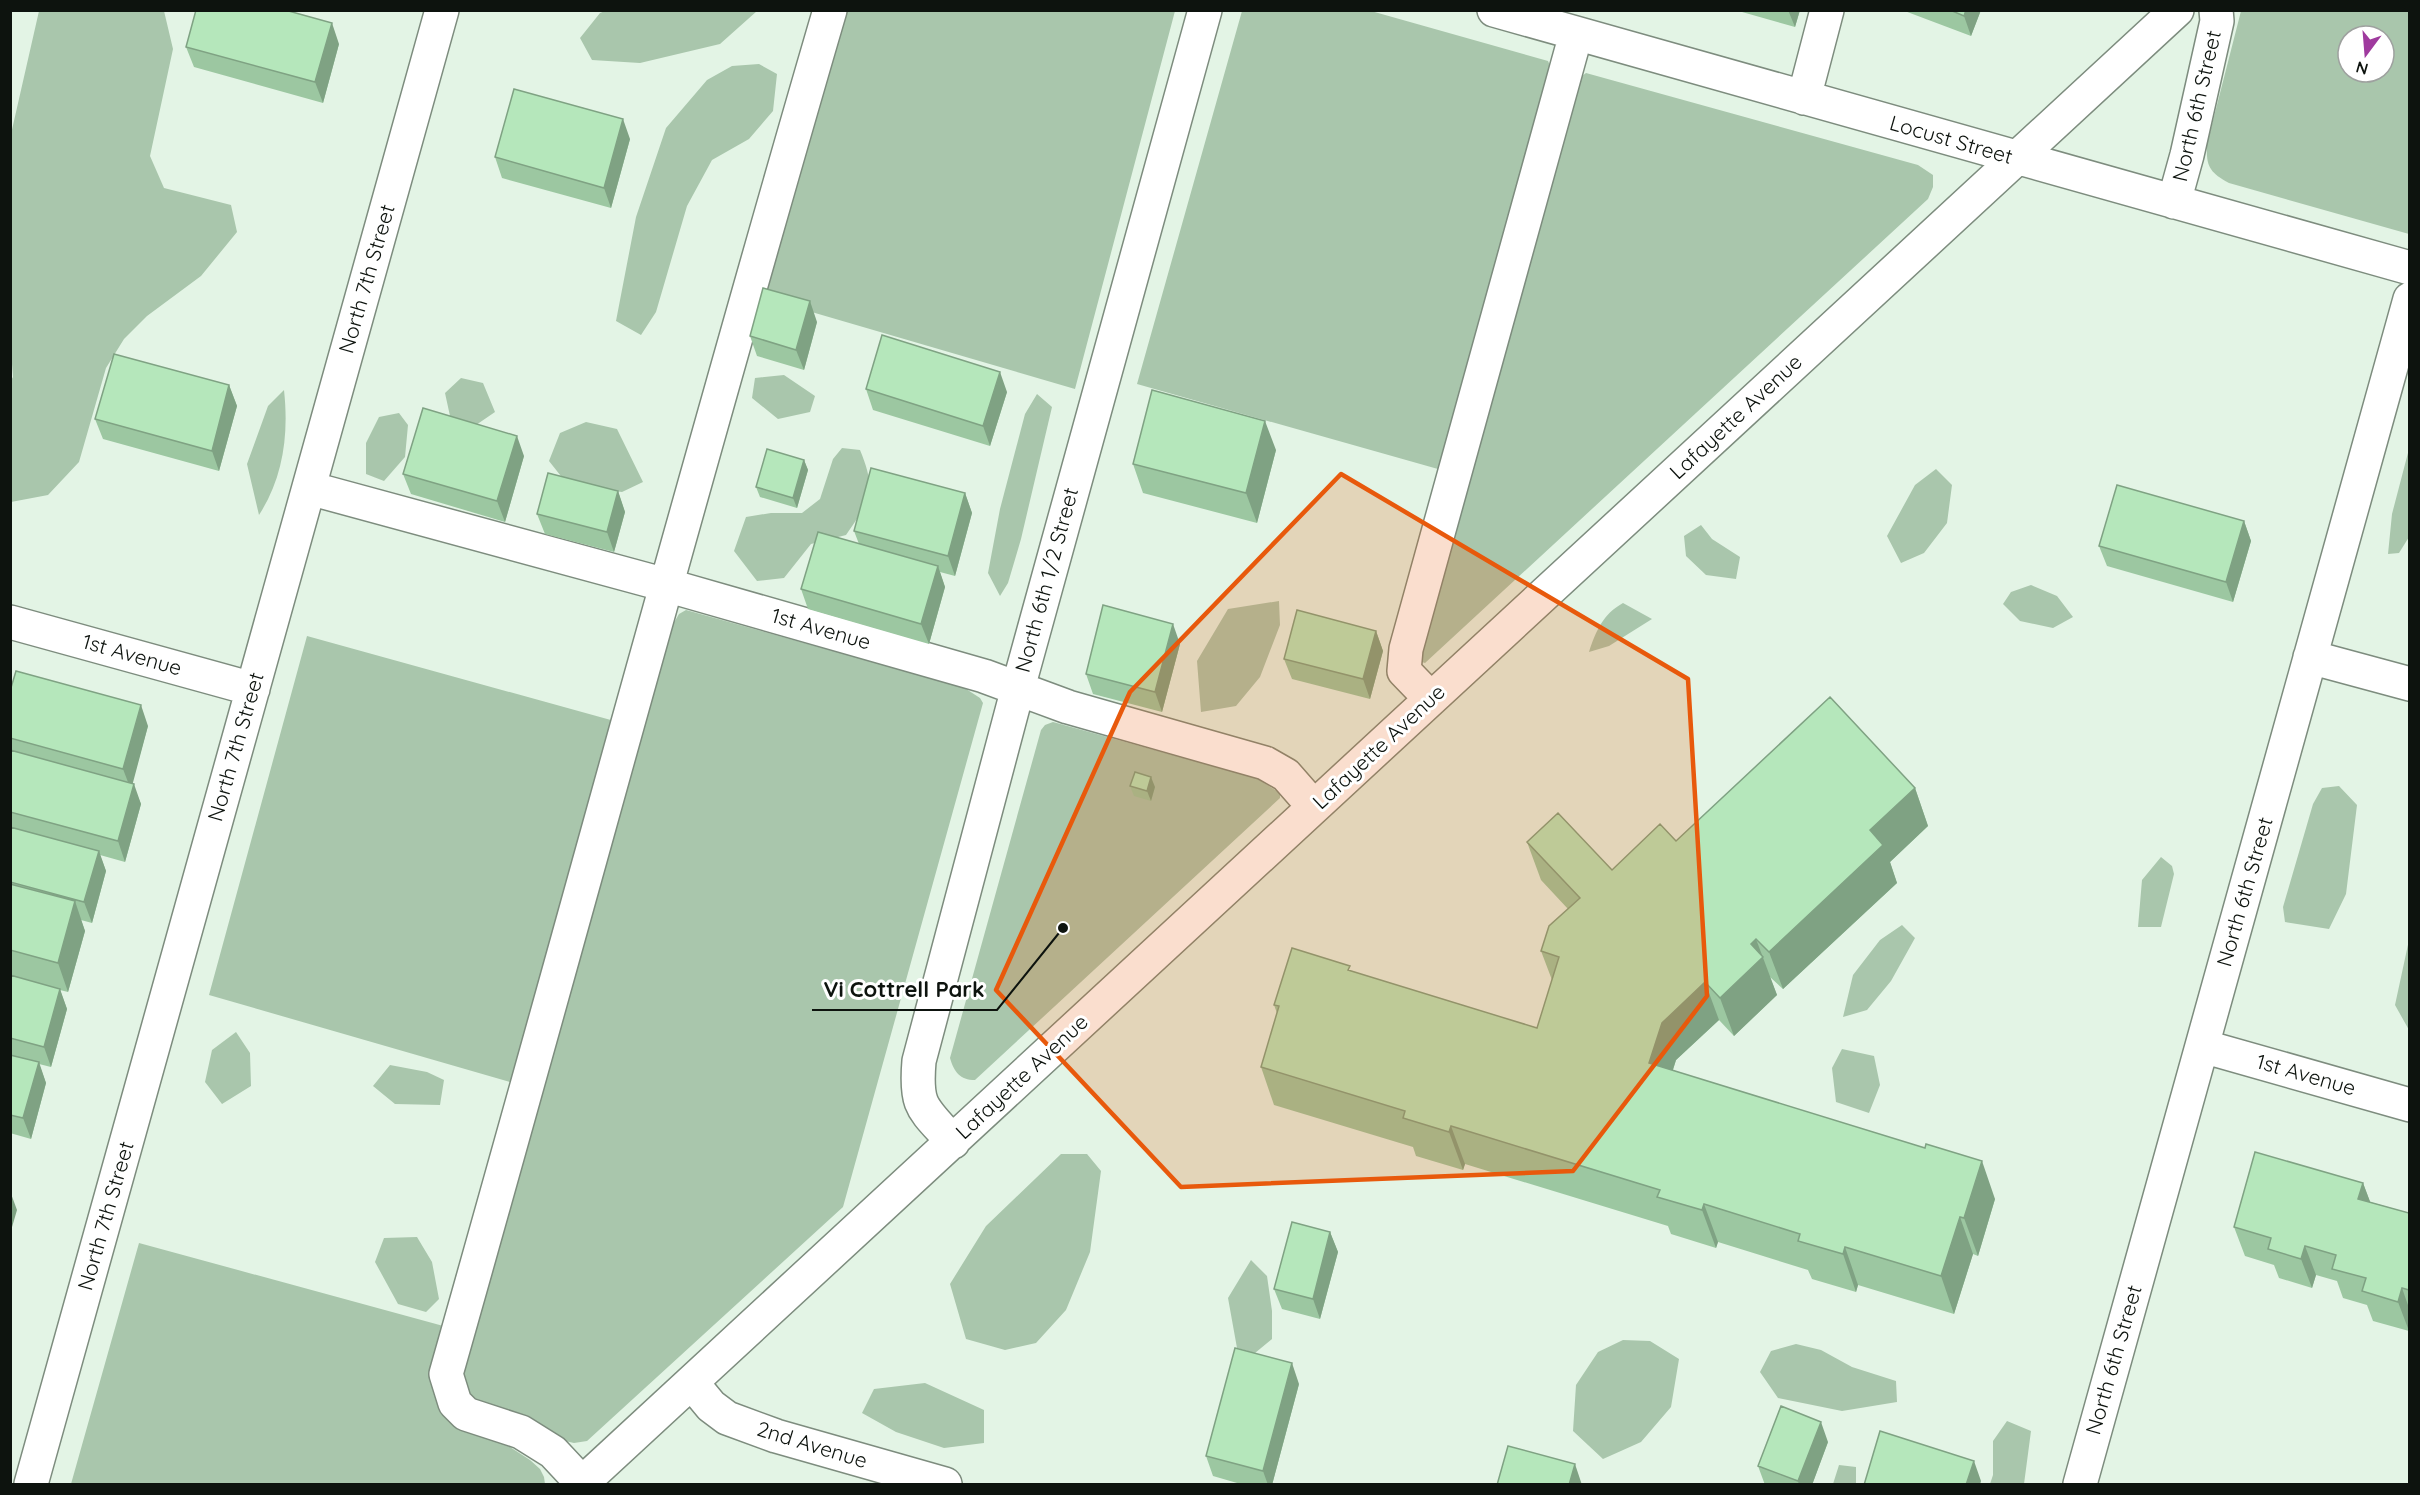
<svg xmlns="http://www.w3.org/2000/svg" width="2420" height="1495" font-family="Quicksand,sans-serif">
  <rect width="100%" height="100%" fill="#e3f4e5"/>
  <path fill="#a9c6ac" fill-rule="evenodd" d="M39,11H164L173,49L150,156L164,188L231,205L237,232L201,276L147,316L124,339L106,368L79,462L48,495L11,502L10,382L13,377L10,338L11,134Z
    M605,11V10L757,11L720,44L640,63L592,60L580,38L600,13Z
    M840,11H1175L1075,389L757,296Z
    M1242,11H1371L1548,61L1552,70L1445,471L1137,384Z
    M2241,11H2409V234L2229,183C2209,172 2206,166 2207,144ZM2348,36H2384V72H2348Z
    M759,64L777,74L773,111L749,139L712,160L687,206L656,312L641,335L616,321L636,217L666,128L707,80L732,66Z
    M1586,73L1918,165L1933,175V187L1928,199L1425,663L1416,660L1577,80Z
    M784,375L815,396L810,412L778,419L752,398L755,378Z
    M461,378L483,383L495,412L476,425L450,416L445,393Z
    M284,390C289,435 283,478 259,515L247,464L268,406Z
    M1037,394L1052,407L1021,539L1008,583L1000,596L988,573L1000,509L1025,414Z
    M399,413L408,425L405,457L384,481L366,474V443L379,417Z
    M586,422L617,429L643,482L622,492L568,485L549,461L560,433Z
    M842,448L860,450C877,491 870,500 846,535L811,544L784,578L757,581L734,551L746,517L771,513H802L820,499L833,459Z
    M2409,449V537L2399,553L2388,554L2392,514Z
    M1936,469L1952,485L1947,523L1924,553L1901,563L1887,536L1915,485Z
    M1701,525L1712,539L1740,557L1736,579L1706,575L1686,556L1684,536Z
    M2031,585L2057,596L2073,617L2053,628L2020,621L2003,604L2011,592Z
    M1279,601L1280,625L1260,677L1236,706L1201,712L1197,661L1228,609Z
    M1623,603L1652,619L1609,646L1589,652C1596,631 1603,614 1623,603Z
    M686,610L963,687L980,698L983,703L843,1207L587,1441L574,1443L561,1440L471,1402L463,1377L469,1339L672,626L679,614Z
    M307,636L618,722L517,1084L209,995Z
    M1053,722L1256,778L1280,793V798L975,1080C960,1080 954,1072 950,1058L1041,730L1045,725Z
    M2339,786L2357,805L2346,894L2329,929L2285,922L2283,907L2313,804L2322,788Z
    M2161,857L2172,866L2174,874L2161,927H2138L2142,880Z
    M1902,925L1915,938L1891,981L1867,1010L1843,1017L1853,975L1880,940Z
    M2409,940V1030L2395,1005Z
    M236,1032L250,1053L251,1086L222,1104L205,1082L212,1050Z
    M1842,1049L1874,1056L1880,1085L1869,1113L1836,1102L1832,1068Z
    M390,1065L427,1072L444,1080L440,1105L395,1104L373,1086Z
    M1061,1154H1087L1101,1171L1090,1252L1066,1310L1036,1343L1005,1350L966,1339L950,1284L986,1226Z
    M417,1237L432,1262L439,1299L426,1312L398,1304L375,1262L384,1238Z
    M139,1243L447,1327L481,1428L530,1460L540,1469L544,1477L545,1484H71Z
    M1251,1260L1267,1276L1272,1311V1339L1255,1353L1237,1348L1228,1298Z
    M1623,1340L1650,1341L1679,1359L1671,1407L1641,1442L1603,1459L1573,1431L1576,1385L1598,1352Z
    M1796,1344L1821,1350L1852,1367L1896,1381L1897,1402L1842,1411L1778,1398L1760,1372L1771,1351Z
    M925,1383L984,1410V1443L944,1448L896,1432L862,1413L874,1389Z
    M2007,1421L2031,1431L2024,1484H1990L1993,1475V1441Z
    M1839,1465L1856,1467V1484H1833Z"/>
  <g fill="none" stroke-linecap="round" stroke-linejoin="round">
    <defs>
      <path id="minor" d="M1494,10L2410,268
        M1804,98L1827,10
        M2174,202L2187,155L2217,21L2216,10
        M309,488L666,585L984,676L1068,707L1265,763L1286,775L1314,807
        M10,622L253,689
        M2310,657L2410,684
        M1431,699L1404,671L1406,649L1576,34
        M2202,1046L2410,1105
        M953,1142C923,1108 915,1108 919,1061L1018,688L1205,10
        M692,1383L711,1406L727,1418L776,1436L945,1484
        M582,1483L553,1452L521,1432L466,1414L455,1403L446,1374C575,920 697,464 830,10
        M31,1484L442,10
        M581,1484L2177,10
        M2080,1484L2410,299"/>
    </defs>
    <use href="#minor" stroke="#7d8c7e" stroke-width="36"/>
    <use href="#minor" stroke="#fff" stroke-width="33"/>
  </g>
  <path fill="#9cc7a1" d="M1735,10H1800L1795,27Z
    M1902,10H1981L1971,36Z
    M339,44L323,103L194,67L186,47Z
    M630,139L611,208L502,178L495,157Z
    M817,322L804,370L757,356L750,336Z
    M229,385L237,406L219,471L103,439L95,419Z
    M866,389L1007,392L990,446L873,410Z
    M1276,450L1257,523L1143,493L1133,464Z
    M524,456L505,522L411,494L403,474Z
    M804,460L808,470L797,508L760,497L756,487Z
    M618,491L625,512L614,552L545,534L537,514Z
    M965,493L972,513L955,576L940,572L945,587L929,644L808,609L801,589L859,544L854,531Z
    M2244,521L2251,541L2233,602L2107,566L2099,546Z
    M1376,631L1383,651L1370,699L1292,679L1284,659Z
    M1180,644L1162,712L1093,694L1086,674Z
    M10,691L148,726L132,783L141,804L125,862L100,855L106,871L92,923L81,920L85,931L68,992L60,990L67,1009L51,1067L39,1064L46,1083L31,1139L10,1133Z
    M1130,786L1155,787L1151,801L1134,796Z
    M1915,788L1928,826L1890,862L1897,883L1783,989L1770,977L1777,995L1734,1036L1719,1020L1676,1060L1673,1070L1995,1199L1978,1256L1973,1254L1954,1314L1858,1285L1856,1292L1812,1279L1808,1270L1718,1242L1716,1248L1671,1234L1668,1226L1465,1164L1463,1170L1416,1156L1413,1147L1274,1105L1261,1067L1277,1013L1274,1005L1351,971L1537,1028L1552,980L1541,951L1568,909L1541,880L1527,842L1612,870L1676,841Z
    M2363,1183L2370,1202L2409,1213V1331L2373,1321L2367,1305L2343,1298L2337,1281L2316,1275L2312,1288L2279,1278L2274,1265L2245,1256L2234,1227Z
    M1330,1232L1338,1252L1320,1319L1282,1309L1274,1289Z
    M1299,1384L1272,1485H1244L1213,1476L1206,1456Z
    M1828,1442L1812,1485H1765L1758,1466Z"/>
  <path fill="#7fa283" d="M1788,10H1800L1795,27Z
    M1966,10H1981L1971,36L1964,16Z
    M332,23L339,44L323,103L315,82Z
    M623,119L630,139L611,208L604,188Z
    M810,301L817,322L804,370L796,350Z
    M1000,372L1007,392L990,446L983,426Z
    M229,385L237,406L219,471L212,451Z
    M1265,421L1276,450L1257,523L1246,493Z
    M517,436L524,456L505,522L497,501Z
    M804,460L808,470L797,508L793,498Z
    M618,491L625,512L614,552L607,532Z
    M965,493L972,513L955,576L948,556Z
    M2244,521L2251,541L2233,602L2226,582Z
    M938,566L945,587L929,644L921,624Z
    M1173,624L1180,644L1162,712L1155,692Z
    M1376,631L1383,651L1370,699L1363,679Z
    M141,705L148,726L131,790L123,769Z
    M1151,777L1155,787L1151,801L1147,791Z
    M134,784L141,804L125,862L118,841Z
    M1915,788L1928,826L1890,862L1897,883L1783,989L1769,952L1870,830Z
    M99,851L106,871L92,923L84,902Z
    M75,901L85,931L68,992L58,963Z
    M1756,939L1777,995L1734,1036L1720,998L1751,944Z
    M1705,982L1719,1020L1676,1060L1663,1100L1649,1063L1662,1023Z
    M60,989L67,1009L51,1067L44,1047Z
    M39,1062L46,1083L31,1139L23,1118Z
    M1451,1126L1465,1164L1463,1170L1449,1132Z
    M1982,1161L1995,1199L1978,1256L1964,1218Z
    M2363,1183L2374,1212L2358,1199Z
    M10,1191L17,1210L10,1234Z
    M1704,1204L1718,1242L1716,1248L1702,1210Z
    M1960,1217L1973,1254L1954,1314L1941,1276Z
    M1330,1232L1338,1252L1320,1319L1313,1299Z
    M2305,1246L2316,1275L2312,1288L2301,1259Z
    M1845,1247L1858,1285L1856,1292L1843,1254Z
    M2402,1288L2409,1308V1331L2398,1302Z
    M1292,1363L1299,1384L1272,1485H1268L1263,1471Z
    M1821,1422L1828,1442L1812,1485H1799L1798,1481Z
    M1974,1461L1981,1481L1980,1485H1966Z
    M1575,1464L1582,1485H1569Z"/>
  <path fill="#b5e7bb" stroke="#7fa283" stroke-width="1.5" d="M196,10H285L332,23L315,82L186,47Z
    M1950,10H1966L1964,16Z
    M514,89L623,119L604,188L495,157Z
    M763,288L810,301L796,350L750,336Z
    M882,335L1000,372L983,426L866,389Z
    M114,354L229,385L212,451L95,419Z
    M1152,390L1265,421L1246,493L1133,464Z
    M423,408L517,436L497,501L403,474Z
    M767,449L804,460L793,498L756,487Z
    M871,468L965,493L948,556L854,531Z
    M548,473L618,491L607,532L537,514Z
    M2117,485L2244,521L2226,582L2099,546Z
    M818,532L938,566L921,624L801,589Z
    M1103,605L1173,624L1155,692L1086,674Z
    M1297,610L1376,631L1363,679L1284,659Z
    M16,671L141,705L123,769L10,738V691Z
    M1830,697L1915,788L1870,830L1883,845L1769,952L1756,939L1751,944L1763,957L1720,998L1705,982L1662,1023L1649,1063L1925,1148L1926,1144L1982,1161L1964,1218L1960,1217L1941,1276L1845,1247L1843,1254L1798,1241L1800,1234L1704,1204L1702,1210L1657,1197L1660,1190L1451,1126L1449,1132L1403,1118L1405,1111L1261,1067L1279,1006L1274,1005L1292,948L1350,966L1348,970L1537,1028L1559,957L1541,951L1549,926L1580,898L1527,842L1558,813L1612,870L1660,824L1676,841Z
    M10,750L134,784L118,841L10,812Z
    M1135,772L1151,777L1147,791L1130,786Z
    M10,827L99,851L84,902L10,882Z
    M10,884L75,901L58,963L10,950Z
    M10,975L60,989L44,1047L10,1038Z
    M10,1055L39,1062L23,1118L10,1115Z
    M2255,1152L2363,1183L2358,1199L2409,1213V1290L2402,1288L2398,1302L2362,1291L2366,1278L2332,1269L2336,1255L2305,1246L2301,1259L2268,1249L2271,1238L2234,1227Z
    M1292,1222L1330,1232L1313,1299L1274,1289Z
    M1235,1348L1292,1363L1263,1471L1206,1456Z
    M1781,1406L1821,1422L1798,1481L1758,1466Z
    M1880,1431L1974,1461L1966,1485H1864Z
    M1508,1446L1575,1464L1569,1485H1497Z"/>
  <path fill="#e8590c" fill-opacity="0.2" stroke="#e8590c" stroke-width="4.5" stroke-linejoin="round" d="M1341,474L1688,679L1707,996L1573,1171L1181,1187L996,990L1130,692Z"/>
  <g text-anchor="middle" stroke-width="6" stroke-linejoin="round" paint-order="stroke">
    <g font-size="21" fill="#0d130e" stroke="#fff">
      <text transform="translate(2197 106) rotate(-77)" y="7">North 6th Street</text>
      <text transform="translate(1951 140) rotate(16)" y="7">Locust Street</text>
      <text transform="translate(367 279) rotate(-74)" y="7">North 7th Street</text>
      <text transform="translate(1736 417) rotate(-43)" y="7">Lafayette Avenue</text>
      <text transform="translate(1047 580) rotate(-75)" y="7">North 6th 1/2 Street</text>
      <text transform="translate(821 629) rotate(16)" y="7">1st Avenue</text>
      <text transform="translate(132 655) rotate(16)" y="7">1st Avenue</text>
      <text transform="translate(236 747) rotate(-74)" y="7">North 7th Street</text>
      <text transform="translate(1379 747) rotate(-43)" y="7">Lafayette Avenue</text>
      <text transform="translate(2245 892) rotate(-74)" y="7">North 6th Street</text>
      <text transform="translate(2306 1075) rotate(16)" y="7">1st Avenue</text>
      <text transform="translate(1022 1077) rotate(-43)" y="7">Lafayette Avenue</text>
      <text transform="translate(106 1216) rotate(-74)" y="7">North 7th Street</text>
      <text transform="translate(2114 1360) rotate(-74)" y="7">North 6th Street</text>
      <text transform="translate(812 1445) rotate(17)" y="7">2nd Avenue</text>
    </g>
  </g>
  <path fill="none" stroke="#0d130e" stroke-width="2" d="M1063 928L997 1010H812"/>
  <circle fill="#0d130e" stroke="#fff" stroke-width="2" cx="1063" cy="928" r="6"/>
  <g font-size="22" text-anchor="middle" font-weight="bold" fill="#0d130e" stroke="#fff" stroke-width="6" stroke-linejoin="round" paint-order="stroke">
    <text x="904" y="997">Vi Cottrell Park</text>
  </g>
  <rect width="2420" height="1495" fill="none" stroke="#0d130e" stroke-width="24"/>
  <g transform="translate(2366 54) rotate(196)"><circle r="28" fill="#ffffff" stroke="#9ea19f" stroke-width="1.5"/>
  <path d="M0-4.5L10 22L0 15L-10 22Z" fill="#9f3a9e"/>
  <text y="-9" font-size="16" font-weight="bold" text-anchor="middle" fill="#0d130e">N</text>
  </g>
</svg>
